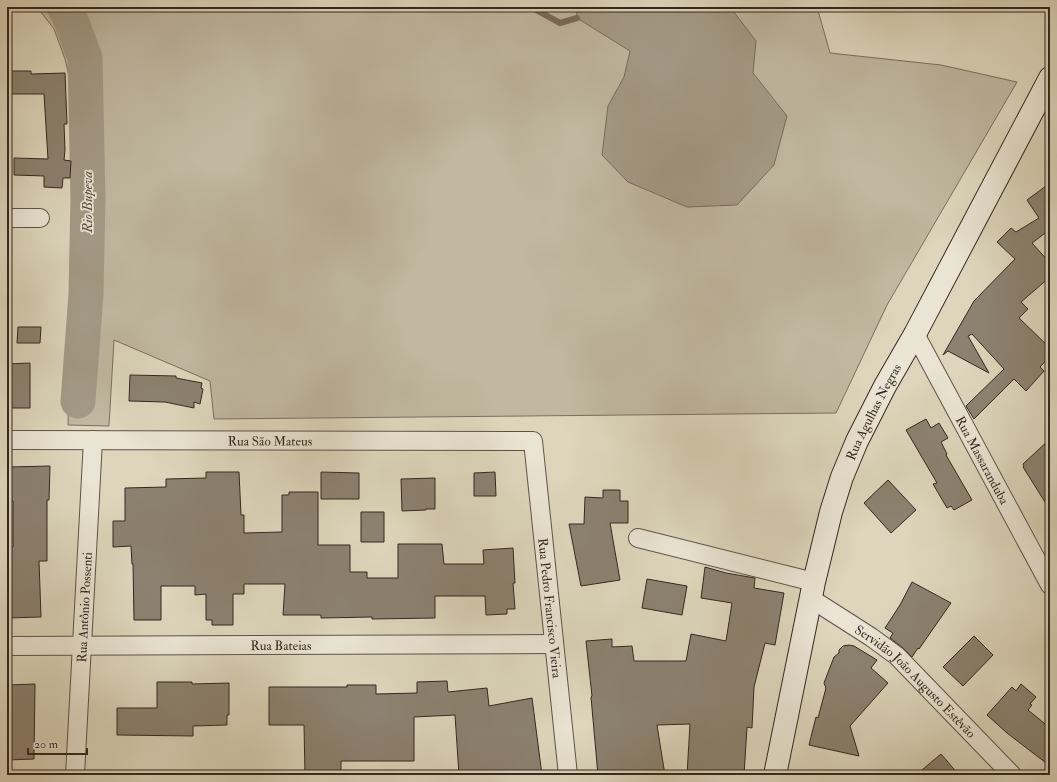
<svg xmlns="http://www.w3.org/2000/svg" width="1057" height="782" font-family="'IM FELL Double Pica',serif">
  <rect width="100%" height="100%" fill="#ddd6bc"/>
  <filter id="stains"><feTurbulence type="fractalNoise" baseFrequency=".005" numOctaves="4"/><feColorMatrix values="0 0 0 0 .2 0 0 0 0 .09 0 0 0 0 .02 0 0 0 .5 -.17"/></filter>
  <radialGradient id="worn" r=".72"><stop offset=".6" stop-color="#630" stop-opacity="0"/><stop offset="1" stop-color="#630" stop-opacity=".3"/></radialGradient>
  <path fill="#c0b8a1" stroke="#7a7060" d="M37,7H817L830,53L941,65L1017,82L887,305L836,413L214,419L210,381L114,340L109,426L68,425L76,106L65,59L54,29Z"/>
  <path fill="#a49a87" stroke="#786c5e" d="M576,7H730L756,41L753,73L787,116L774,165L737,205L687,207L628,182L602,155L608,106L624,77L630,51L577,18Z"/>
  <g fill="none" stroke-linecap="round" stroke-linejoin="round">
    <path stroke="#786c5e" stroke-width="6" d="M531,7L560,23L577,18"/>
    <path stroke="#a49a87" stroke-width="35" d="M64,7L69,15L85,58L88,200L86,294L78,401"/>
  </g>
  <path fill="#8c8271" stroke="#352720" d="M7,71H31V74L65,73L67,124H64L65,150L64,160L71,161L70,178H63L62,188L44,187V176L14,175V158L48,159L44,94H7Z
    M1050,183V235L1048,231L1032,243L1050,263V277L1021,302L1028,309L1019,318L1050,348V356L1040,367L1044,371L1026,391L1014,379L974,419L966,406L1004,369L972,334L968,336L989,373L948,351L943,355L974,301L1015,259L997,242L1011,228L1016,232L1039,218L1027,200Z
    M18,327H41L40,343H17Z
    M30,363V408H7V364Z
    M130,375L176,376V378L202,383L201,388L203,389L200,404L194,402V408L165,402L129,401Z
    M926,419L931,428L939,423L948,438L941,442L947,454L946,455L972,500L954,510L951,506L947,508L933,484L937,483L906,430Z
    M1050,439V510L1023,467L1024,466L1023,464Z
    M50,466L49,500H47V561H39L41,617L7,618V547H13V501H7V467Z
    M206,472H239L241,515H244V533L282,532V495H289V492H318V545H350V572H367V578H398V544H442L444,564H484L483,550L513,548L515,583H513L515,609H507V614L486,615L485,596H435V618L372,619V617L321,618V615H283L285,584H244V594H233V625H212V620H206V594L195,595V586H161V620H134L133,564H132L131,546L113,547V521H125V488L166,487V479L206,478Z
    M321,472L359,473V499H321Z
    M495,472L496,496H474V473Z
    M435,478V509H426V510L402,511L401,479Z
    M888,480L916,510L891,533L864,503Z
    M603,490H620V501H628V523H610L620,580L581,586L569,524H584L585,497L603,498Z
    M361,512H384V542H361Z
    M705,567L726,573L755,578L754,588L784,593L775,645L765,643L754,687L752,728L747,727L744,775H687L690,724L657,725L665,775H598L591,697L592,696L586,641L612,639V647L632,646L634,661H686L691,634L726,641L732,603L701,598Z
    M647,579L687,586L682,615L642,608Z
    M912,582L951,603L919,649L918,648L912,657L903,648L890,638L893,633L885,628L900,605Z
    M974,636L993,655L963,686L943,667Z
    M849,645L854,646L877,660L871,668L888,683L850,726L859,756L809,745L816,717L818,718L826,688L824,683L834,657L839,653V650L843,646Z
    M447,681L448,692L487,688L489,706L532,698L542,775H459L455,715L414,717V761H341V775H305L304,725H269V687H347V685H376V694L417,693V682Z
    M157,682H192V684L229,683V715H227V725L193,726V736L117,735V708H157Z
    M35,684L34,759L7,760V735H8L7,685Z
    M1021,684L1036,697L1030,704L1032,705L1028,710L1050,728V766L1007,733L987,715L1012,687L1016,691Z
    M941,754L959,775H916Z"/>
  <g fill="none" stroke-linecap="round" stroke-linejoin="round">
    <defs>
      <g id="street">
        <path d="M7,218H40"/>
        <path id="s1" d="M915,334L1050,585"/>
        <path id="s2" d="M7,440L533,441L568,775"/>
        <path d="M638,538L814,582"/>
        <path id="s3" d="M810,598L871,637L897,656L1012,775"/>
        <path id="s4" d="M7,646L554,644"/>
        <path id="s5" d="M75,775L93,440"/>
      </g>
      <g id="secondary">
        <path id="s6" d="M775,775L814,582L831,512L842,477L857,441L885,386L915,334L1050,78"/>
      </g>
    </defs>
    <use href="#street" stroke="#5f5347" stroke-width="20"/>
    <use href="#secondary" stroke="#352720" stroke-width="24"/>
    <use href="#street" stroke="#e9e4d3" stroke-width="18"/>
    <use href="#secondary" stroke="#e9e4d3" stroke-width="22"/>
  </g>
  <g text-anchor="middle" stroke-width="3.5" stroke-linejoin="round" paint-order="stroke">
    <g font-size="13" fill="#352720" stroke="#e9e4d3">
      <text dy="5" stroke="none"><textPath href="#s6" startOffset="378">Rua Agulhas Negras</textPath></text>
      <text dy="5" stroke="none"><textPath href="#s2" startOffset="263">Rua São Mateus</textPath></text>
      <text dy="5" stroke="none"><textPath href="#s1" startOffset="143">Rua Massaranduba</textPath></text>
      <text dy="5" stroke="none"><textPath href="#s5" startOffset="168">Rua Antônio Possenti</textPath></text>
      <text dy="5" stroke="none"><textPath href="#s2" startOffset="694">Rua Pedro Francisco Vieira</textPath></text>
      <text dy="5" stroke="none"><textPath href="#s4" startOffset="274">Rua Bateias</textPath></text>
      <text dy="5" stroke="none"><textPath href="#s3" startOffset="135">Servidão João Augusto Estêvão</textPath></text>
    </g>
    <g font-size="14" font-style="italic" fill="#564a3f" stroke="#e9e4d3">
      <text transform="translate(87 202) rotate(-90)" y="5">Rio Bupeva</text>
    </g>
  </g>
  <rect width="1057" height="782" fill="none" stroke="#ddd6bc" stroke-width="24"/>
  <rect x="8" y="8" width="1041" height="766" fill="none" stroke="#352720" stroke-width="2"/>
  <rect x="12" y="12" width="1033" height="758" fill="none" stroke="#352720"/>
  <path d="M28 748v6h59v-6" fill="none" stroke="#352720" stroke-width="2"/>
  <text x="34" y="748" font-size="12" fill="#352720" stroke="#e9e4d3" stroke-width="3" paint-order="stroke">20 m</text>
  <rect width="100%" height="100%" filter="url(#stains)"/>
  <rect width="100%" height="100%" fill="url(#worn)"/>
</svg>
